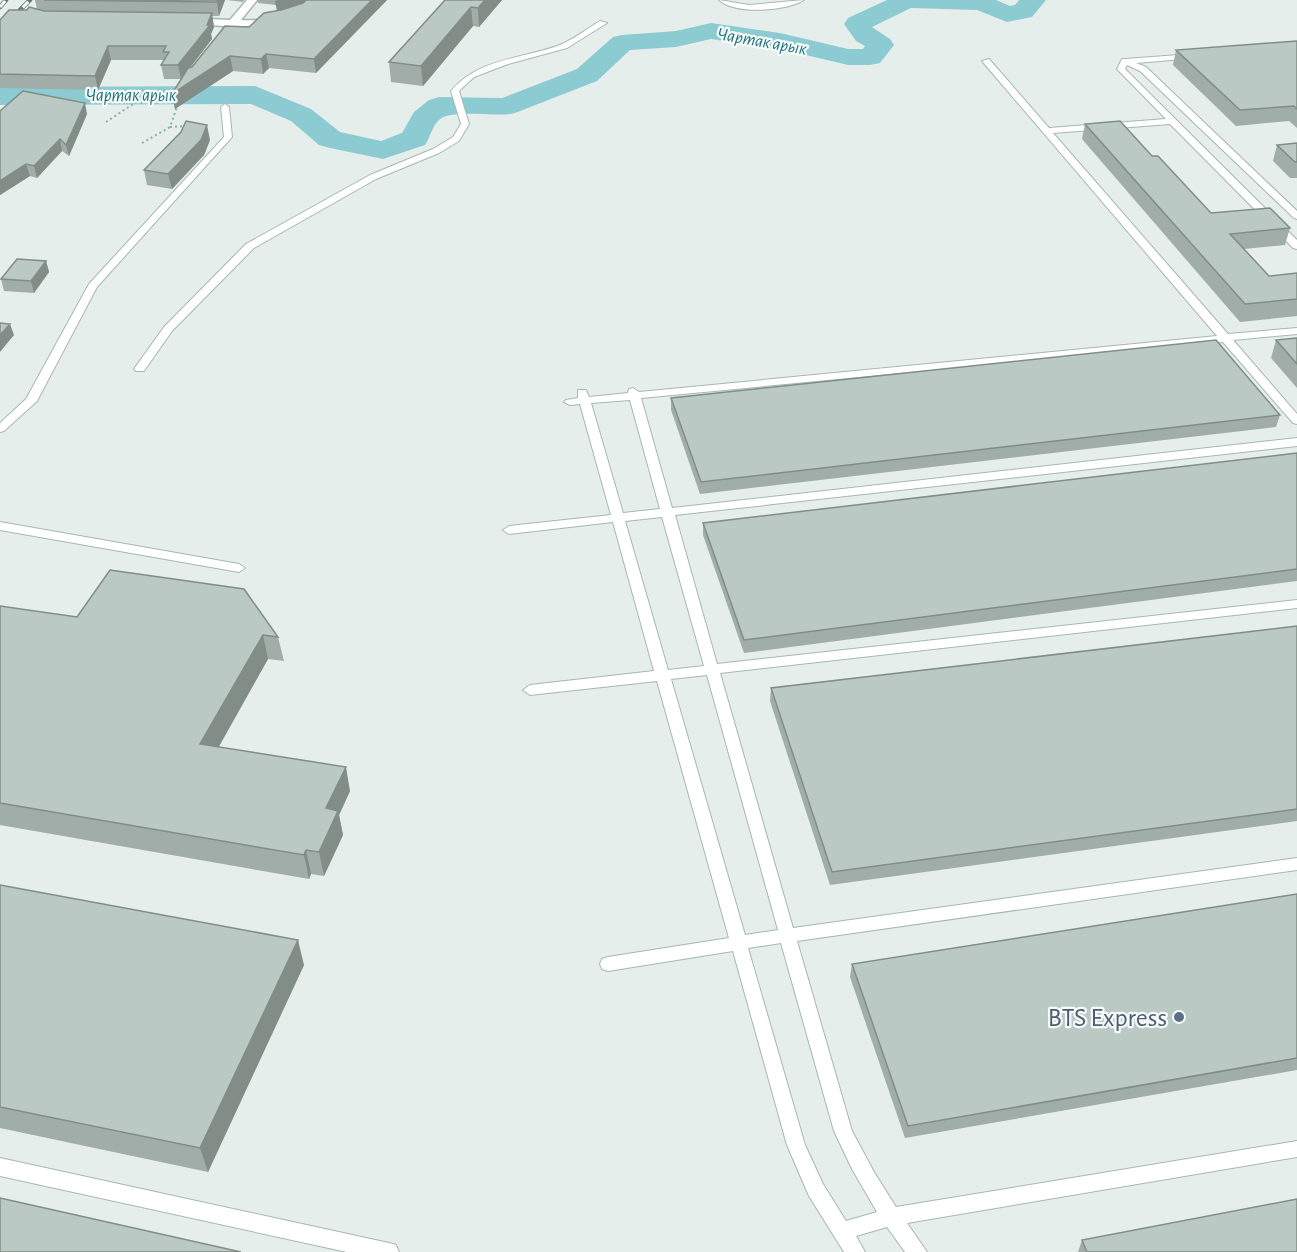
<svg xmlns="http://www.w3.org/2000/svg" width="1297" height="1252" font-family="'Alegreya Sans',sans-serif">
  <rect width="100%" height="100%" fill="#e5eeea"/>
  <g fill="none" stroke-linecap="round" stroke-linejoin="round">
    <path fill="#8dcbd3" fill-rule="evenodd" d="M887,0H996L1010,6L1015,5L1019,0H1046L1032,17L1007,22L977,10L911,8L872,27L890,39L894,45L880,63L870,65H848L780,49L711,39L676,47L630,50L597,81L515,113C496,118 452,108 439,120C432,126 430,138 425,145L383,159L330,148L319,145L291,121L251,104L0,105V87L255,86L311,109L340,132L381,141L402,133L414,112L429,100L439,97L502,98L577,69L613,37L622,35L676,31L711,23L780,33L848,49H863L865,46L856,41L844,24L848,18Z"/>
    <defs>
      <path id="lane" d="M719,0L749,5L804,0C786,11 736,15 719,0Z
        M600,21L607,23L567,48L508,64L474,77L459,91L469,124L459,141L439,153L376,179L254,248L172,331L144,371H136L134,369L164,327L246,244L370,175L433,149L453,137L461,124L451,91C479,58 522,59 560,45C574,39 587,29 600,21Z
        M1192,54H1195V58L1136,63L1146,67L1297,211V219L1294,218L1140,71L1127,65L1125,69L1297,240V249L1293,248L1170,124L1053,133L1228,334L1297,328V334L1233,340L1297,414V424L1293,423L1223,342L641,398L672,508L1297,438V446L675,515L717,664L1297,600V608L720,673L793,928L1297,858V870L797,941L852,1131L874,1172L896,1207L1297,1141V1157L907,1223L927,1252H905L887,1227L856,1236L865,1252H844L809,1196L787,1145L733,951L608,971L602,969L600,964L602,959L608,957L729,938L657,681L530,695L523,690L530,685L654,671L613,522L509,534L503,530L509,526L611,515L580,404L570,405L564,402L566,400L578,398V390H586L589,397L628,393L629,389L633,388L639,392L1217,336L982,61L989,59L1049,128L1166,119L1117,69L1122,59H1125ZM630,400L660,509L623,513L591,403ZM662,517L704,666L668,670L625,521ZM707,675L778,930L745,935L671,679ZM781,943L834,1131L852,1169L877,1212L846,1221L823,1184L805,1145L748,948Z
        M225,104L229,107L232,137L97,287L37,401L4,431L0,432V423L26,399L89,284L224,137L221,107Z
        M0,522L239,564L245,568L239,572L0,530Z
        M0,1158L389,1243L396,1245L399,1252H347L0,1176Z"/>
      <path id="street" d="M247,0H257L241,20C267,21 292,19 310,0H321L308,14L295,20L263,26H236L228,32L223,29L225,26L189,24L184,21L189,18L230,20Z"/>
    </defs>
    <use href="#lane" stroke="#a7b7b1" stroke-width="2"/>
    <use href="#street" stroke="#a7b7b1" stroke-width="3"/>
    <path stroke="#85b2a2" stroke-width="2" stroke-dasharray="2 3" stroke-linecap="butt" d="M112,92L178,91
      M106,122L141,99H177
      M170,127L187,126
      M142,143L170,127L178,104"/>
    <use href="#lane" fill="#fff" fill-rule="evenodd"/>
    <use href="#street" fill="#fff" fill-rule="evenodd"/>
    <defs>
      <path id="rail" d="M0,7L6,0
        M0,30L30,0"/>
    </defs>
    <use href="#rail" stroke="#5e7c73" stroke-width="4.5"/>
    <use href="#rail" stroke="#f6faf8" stroke-width="3" stroke-dasharray="8" stroke-linecap="butt"/>
  </g>
  <path fill="#a0ada8" d="M35,0H225L219,16H212L214,27L211,34L212,39L190,68L249,27L277,11L276,5L258,3L257,0H387L316,73L269,68L263,74L233,71L175,109L172,94L181,79H164L161,65L164,60H111L98,90L0,88V20L27,10L37,9Z
    M227,0H244L243,2Z
    M445,0H502L479,27L473,26L423,86L391,82L389,62Z
    M1297,41V128L1289,121L1236,126L1173,65L1176,50Z
    M0,111L87,114L69,156L62,151L37,178L30,176L0,195Z
    M1085,124L1152,156L1211,213L1290,228L1285,245L1244,249L1269,276L1297,273V316L1240,322L1082,139Z
    M210,140L204,155L172,189L147,185L144,170Z
    M1297,143V178H1290L1273,161L1277,145Z
    M46,261L49,272L34,293L4,291L1,279Z
    M1297,338V388L1271,358L1276,340Z
    M671,398L1280,415L1276,427L700,494L671,410Z
    M1297,453V581L744,653L703,535V523Z
    M110,570L278,637L284,661L268,659L218,747L350,791L339,815L343,835L324,876L311,874L309,879L0,825V606L77,617Z
    M1297,626V821L830,885L770,701L771,688Z
    M0,885L304,965L208,1172L0,1128Z
    M1297,894V1070L905,1138L850,977L852,964Z
    M1082,1240L1297,1252H1078Z"/>
  <path fill="#828d88" d="M217,0H225L219,16L217,2Z
    M278,0H309L278,15L275,1Z
    M372,0H387L316,73L314,59Z
    M485,0H502L479,27L478,8Z
    M471,7L473,26L423,86L421,66Z
    M212,13L214,27L211,34L212,39L181,79L178,65L207,25Z
    M108,46L111,60L98,90L95,76Z
    M266,54L269,68L263,74L261,59Z
    M230,56L233,71L175,109L172,94Z
    M85,103L87,114L69,156L66,145Z
    M207,125L210,140L204,155L172,189L168,174Z
    M60,139L62,151L37,178L34,166Z
    M26,164L30,176L0,195V181Z
    M46,261L49,272L34,293L31,281Z
    M10,324L14,335L0,352V335Z
    M263,635L268,659L207,768L200,744Z
    M346,767L350,791L339,815L343,835L324,876L319,852L326,808Z
    M306,850L311,874L309,879L304,855Z
    M298,940L304,965L208,1172L200,1148Z"/>
  <path fill="#bac9c3" stroke="#828d88" stroke-width="1.5" d="M44,0H217V2Z
    M306,0H372L314,59L266,54L261,59L230,56L172,94L188,68L192,67L225,26L249,27L264,13L281,10L303,3Z
    M445,0H485L478,8L471,7L421,66L389,62Z
    M29,7L44,11L212,13L207,25H210L178,65H161L169,52H163L166,46H108L95,76L0,74V20L9,10H27Z
    M1297,41V109L1294,106L1240,110L1176,50Z
    M23,91L85,103L66,145L60,139L34,166L26,164L0,181V111Z
    M186,121L207,125L201,140L168,174L144,170L181,132Z
    M1120,121L1152,156H1158L1211,213L1270,208L1290,228L1230,234L1269,276L1297,273V299L1245,304L1085,124Z
    M1297,143V162H1295L1277,145Z
    M17,259L46,261L31,281L1,279Z
    M0,323L10,324L0,335Z
    M1297,338V364L1276,340Z
    M1216,340L1280,415L701,482L671,398Z
    M1297,453V569L744,640L703,523Z
    M110,570L244,589L278,637L263,635L200,744L346,767L326,808L338,811L319,852L306,850L304,855L0,803V606L77,617Z
    M1297,626V809L832,872L771,688Z
    M0,885L298,940L200,1148L0,1107Z
    M1297,894V1058L908,1126L852,964Z
    M0,1198L241,1252H0Z
    M1297,1199V1252H1087L1082,1240Z"/>
  <circle fill="#5c6f8a" stroke="#f6faf8" stroke-width="2" cx="1179" cy="1017" r="6"/>
  <g text-anchor="middle" stroke-width="4.5" stroke-linejoin="round" paint-order="stroke">
    <g font-size="18" font-style="italic" fill="#1c727e" stroke="#f6faf8">
      <text transform="translate(762 41) rotate(10)" y="6">Чартак арык</text>
      <text x="131" y="101">Чартак арык</text>
    </g>
    <g font-size="26" fill="#4e5e75" stroke="#f6faf8" text-anchor="end">
      <text x="1167" y="1026">BTS Express</text>
    </g>
  </g>
</svg>
